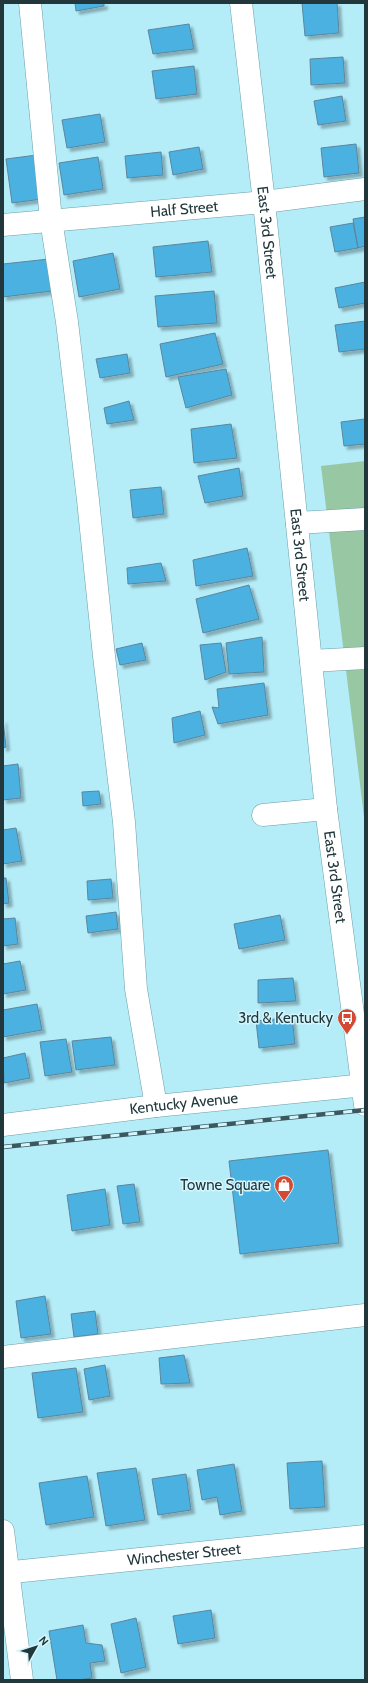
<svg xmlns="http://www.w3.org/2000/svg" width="368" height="1683" font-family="Cabin,sans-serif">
  <defs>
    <filter id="shadow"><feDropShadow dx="3.5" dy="3.5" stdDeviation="1" flood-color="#0004"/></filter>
  </defs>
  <rect width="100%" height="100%" fill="#b4ecf8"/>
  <path fill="#98c7a3" d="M365,461V825L321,466Z"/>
  <path fill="#4bb1e1" stroke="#5b869d" filter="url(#shadow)" d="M75,3H104V6L76,11Z
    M302,3H337L339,33L305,36Z
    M189,24L194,49L153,54L148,30Z
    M343,57L345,83L311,85L310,59Z
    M194,66L197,94L156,99L152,71Z
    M342,96L346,121L318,125L314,101Z
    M100,114L105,142L67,148L62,120Z
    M356,144L359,173L324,177L321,148Z
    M199,147L203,169L173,175L169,152Z
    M161,152L163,175L127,178L125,156Z
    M37,155L42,199L12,203L6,159Z
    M98,157L103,189L64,195L59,163Z
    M365,217V246L358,248L353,219Z
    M353,223L358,248L335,252L330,227Z
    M208,241L212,272L156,277L153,247Z
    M113,253L120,289L79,297L73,261Z
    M49,259L52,291L3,297V264Z
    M365,282V303L339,308L335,288Z
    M214,291L217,323L158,327L155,296Z
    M365,321V349L339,352L335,325Z
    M215,333L223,364L166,377L160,344Z
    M127,354L130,373L100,378L96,359Z
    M226,369L232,395L186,408L178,377Z
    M129,401L134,420L107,424L104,408Z
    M365,419V444L344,446L341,422Z
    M231,424L237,458L194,463L191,429Z
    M239,468L243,496L205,503L198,476Z
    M161,487L164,514L133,518L130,490Z
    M247,548L253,576L196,586L193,560Z
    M161,563L166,581L128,584L127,568Z
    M249,585L259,619L203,633L196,599Z
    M262,637L264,672L229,674L226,643Z
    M142,643L146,660L120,665L116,649Z
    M221,643L226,672L205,680L200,645Z
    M264,683L268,715L218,724L212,707L219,708L217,689Z
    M200,711L205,735L174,743L172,718Z
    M3,720L6,747L3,748Z
    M18,764L21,798L3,800V766Z
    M99,791L101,804L83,806L82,792Z
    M16,828L22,861L3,864V830Z
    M3,878H6L9,903L3,904Z
    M111,879L113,898L88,900L87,881Z
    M116,912L118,929L88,933L86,916Z
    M280,915L285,940L239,949L234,924Z
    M15,918L18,944L3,946V919Z
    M20,961L26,990L3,994V964Z
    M293,978L296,1001L258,1003V980Z
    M37,1004L42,1030L3,1037V1010Z
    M292,1017L295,1044L259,1048L256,1021Z
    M111,1037L115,1065L76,1070L72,1041Z
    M66,1039L72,1072L45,1076L40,1042Z
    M25,1053L30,1078L4,1083L3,1058Z
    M328,1150L339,1243L240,1254L229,1161Z
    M134,1184L140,1222L123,1224L117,1186Z
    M105,1189L110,1225L72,1231L67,1195Z
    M45,1296L51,1334L21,1338L16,1301Z
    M95,1311L98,1334L74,1337L71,1314Z
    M184,1355L190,1383L161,1384L159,1358Z
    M105,1365L110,1396L89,1400L84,1369Z
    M76,1368L83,1412L38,1418L32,1373Z
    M322,1461L325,1507L290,1509L287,1463Z
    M234,1464L242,1511L220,1515L217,1497L202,1500L197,1470Z
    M136,1468L145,1520L106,1526L97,1473Z
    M186,1474L191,1510L158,1515L152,1479Z
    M87,1476L94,1517L46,1525L39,1483Z
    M211,1610L215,1638L178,1644L173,1616Z
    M136,1618L146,1667L121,1673L111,1624Z
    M83,1625L86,1643L102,1645L105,1661L90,1663L92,1678L78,1680H57L49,1631Z"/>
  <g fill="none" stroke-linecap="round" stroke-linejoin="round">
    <defs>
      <g id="minor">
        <path d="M30,3L51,220L67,322L88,500L104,656L124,822L136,989L156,1106"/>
        <path id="s1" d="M241,3L264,202L326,809L365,1105"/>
        <path id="s2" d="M3,225L264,202L365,189"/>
        <path d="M297,523L365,519"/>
        <path d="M311,661L365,658"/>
        <path d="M263,815L326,809"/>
        <path id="s3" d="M3,1125L156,1106L365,1085"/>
        <path d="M3,1357L365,1315"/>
        <path d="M3,1531L22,1680"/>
        <path id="s4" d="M3,1573L365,1536"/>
      </g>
    </defs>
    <use href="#minor" stroke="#6a9faa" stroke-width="23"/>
    <use href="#minor" stroke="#fff" stroke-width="22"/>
    <defs>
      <path id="rail" d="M3,1147L365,1110"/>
    </defs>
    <use href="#rail" stroke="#3b585e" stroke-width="4.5"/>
    <use href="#rail" stroke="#d4f5fc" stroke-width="3" stroke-dasharray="9" stroke-linecap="butt"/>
  </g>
  <defs>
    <symbol id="bus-pin" viewBox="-11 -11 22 30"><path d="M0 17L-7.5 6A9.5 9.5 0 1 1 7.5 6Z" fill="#d54932" stroke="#d4f5fc"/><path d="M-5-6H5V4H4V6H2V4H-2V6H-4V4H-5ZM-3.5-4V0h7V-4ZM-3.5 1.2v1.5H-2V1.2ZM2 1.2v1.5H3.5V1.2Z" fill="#fff"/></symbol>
    <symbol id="shop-pin" viewBox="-11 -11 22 30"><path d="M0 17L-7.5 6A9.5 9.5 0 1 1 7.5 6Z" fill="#d54932" stroke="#d4f5fc"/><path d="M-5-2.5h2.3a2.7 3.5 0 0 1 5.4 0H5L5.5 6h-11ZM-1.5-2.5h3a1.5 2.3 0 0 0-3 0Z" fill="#fff"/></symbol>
  </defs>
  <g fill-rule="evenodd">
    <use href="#bus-pin" x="336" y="1007" width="22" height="30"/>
    <use href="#shop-pin" x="273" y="1174" width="22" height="30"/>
  </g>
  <g text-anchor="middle" stroke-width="3" stroke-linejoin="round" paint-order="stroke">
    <g font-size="15" fill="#21373c" stroke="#d4f5fc">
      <text dy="5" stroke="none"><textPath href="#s2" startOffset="182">Half Street</textPath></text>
      <text dy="5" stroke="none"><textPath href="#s1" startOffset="231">East 3rd Street</textPath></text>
      <text dy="5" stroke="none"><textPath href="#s1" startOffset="555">East 3rd Street</textPath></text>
      <text dy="5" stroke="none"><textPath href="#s1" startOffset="879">East 3rd Street</textPath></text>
      <text dy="5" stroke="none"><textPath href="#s3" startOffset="182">Kentucky Avenue</textPath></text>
      <text dy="5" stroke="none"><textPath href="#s4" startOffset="182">Winchester Street</textPath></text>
    </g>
    <g font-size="15" fill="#21373c" stroke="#d4f5fc" text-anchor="end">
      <text x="333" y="1023">3rd &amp; Kentucky</text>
      <text x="270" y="1190">Towne Square</text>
    </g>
  </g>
  <rect width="368" height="1683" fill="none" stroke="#21373c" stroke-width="8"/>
  <g transform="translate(36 1647) rotate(51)" stroke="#d4f5fc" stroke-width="3" paint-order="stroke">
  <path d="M0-3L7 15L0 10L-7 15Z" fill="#21373c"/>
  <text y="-6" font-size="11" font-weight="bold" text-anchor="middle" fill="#21373c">N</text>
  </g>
</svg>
